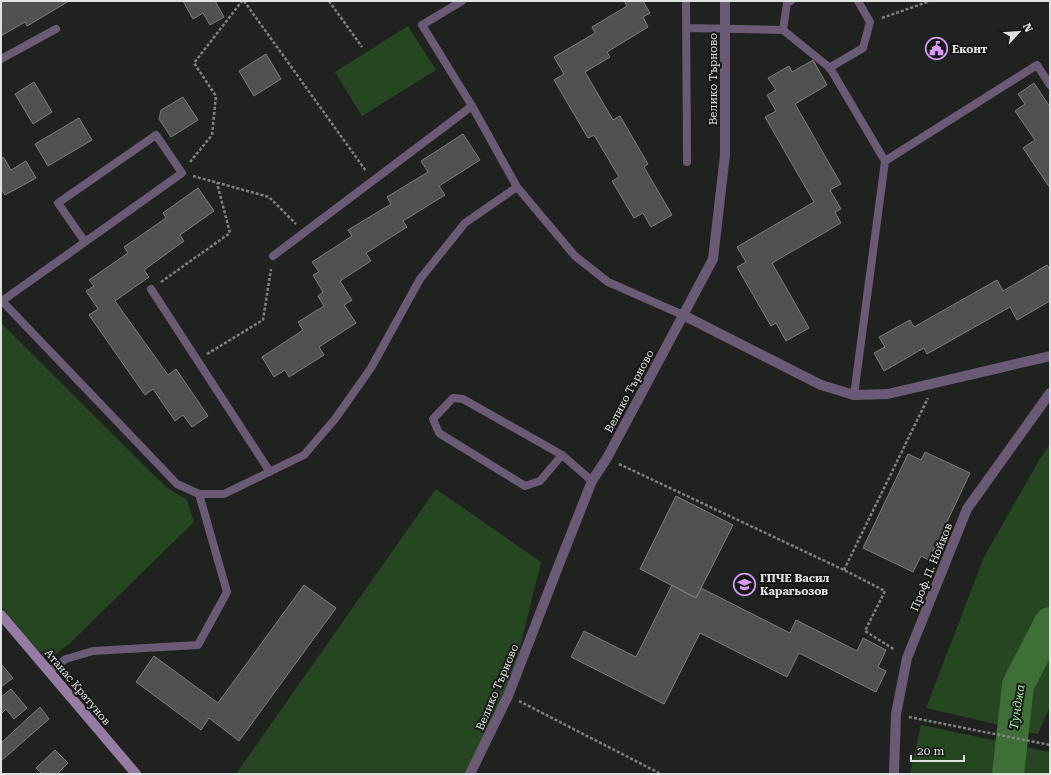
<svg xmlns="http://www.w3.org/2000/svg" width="1051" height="775" font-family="'Roboto Serif',serif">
  <rect width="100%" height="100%" fill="#1f221f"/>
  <path fill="#264622" d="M408,26L436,70L362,116L335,72Z
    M1,323L166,487L187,500L194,522L69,644L56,654L39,652L1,607Z
    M1050,444V706L1038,734L926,708L984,557L1041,457Z
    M436,489L541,562L508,696L470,774H236Z
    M921,725L1050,752V774H910Z"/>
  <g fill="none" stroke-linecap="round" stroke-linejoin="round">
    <path stroke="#3d6f36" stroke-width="32" d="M1008,774L1018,685L1050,623"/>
  </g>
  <path fill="#4f524e" stroke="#7b7e7a" d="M1,1H69L27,26L25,22L1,36Z
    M183,1H215L224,17L210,25L203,13L193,19Z
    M624,1H643L650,13L643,17L648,27L607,52L610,57L585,72L613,120L620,116L648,164L644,167L672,215L651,227L643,213L634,218L612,181L619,177L594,135L588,138L554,80L564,74L554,57L595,33L592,27L627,6Z
    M266,54L281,79L254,96L239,71Z
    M813,60L827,85L795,104L841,184L830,190L841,209L835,212L841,223L772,263L809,328L786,341L776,323L771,326L737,267L746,262L737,247L814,202L765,117L776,111L767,95L776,90L768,78L789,66L792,72Z
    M34,82L52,112L33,124L15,94Z
    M1034,83L1050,107V188L1023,148L1035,140L1015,111L1025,104L1018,94Z
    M183,97L198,120L171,137L159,119L161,110Z
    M79,118L92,140L48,166L35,144Z
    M463,134L480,160L439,186L445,195L403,221L407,227L366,253L371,261L340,281L352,300L344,305L356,323L319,347L324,355L289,377L285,370L274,377L262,357L303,330L298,322L324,306L318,296L323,292L313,275L319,272L312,262L352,236L348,230L391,204L387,197L428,172L421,161Z
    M1,157L4,158L11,170L26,161L36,178L5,195L1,188Z
    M198,188L214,211L180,235L184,241L144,270L149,277L115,301L168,375L176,369L208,416L192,427L183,415L175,421L153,389L145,395L89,315L98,309L86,291L94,286L89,280L128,253L124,247L166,218L163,213Z
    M1047,265L1050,270V301L1017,320L1010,307L927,354L924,348L884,371L874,353L885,347L879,337L910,320L914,327L997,280L1003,291Z
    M925,452L970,473L929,560L921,556L913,572L863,548L908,454L921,460Z
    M676,496L733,525L696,598L640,569Z
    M304,585L336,608L239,741L209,718L201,730L136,682L154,656L218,703Z
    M672,585L696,598L701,588L790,633L796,620L857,651L863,638L886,650L878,667L886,671L876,692L799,653L787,677L700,633L664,704L571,657L584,631L636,657Z
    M1,664L13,678L1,687Z
    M11,689L27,708L14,719L6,709L1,714V697Z
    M40,707L49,719L1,761V743Z
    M55,750L68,763L57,774H42L36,768Z"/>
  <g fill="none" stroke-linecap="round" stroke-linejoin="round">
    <path stroke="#808280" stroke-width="2.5" stroke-dasharray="3 2" stroke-linecap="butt" d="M244,1L366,171
      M329,1L362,47
      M882,18L930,1
      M190,162L212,135L216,96L194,63L242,1
      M193,176L269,197L296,224
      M161,282L230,233L217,183
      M207,354L263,320L271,269
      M619,464L844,570L885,591L865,631L895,650
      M844,570L928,398
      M519,701L661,774
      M909,717L1050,745"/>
    <path stroke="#6b5a75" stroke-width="8" d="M462,1L422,25L472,106L517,187L575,256L608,282L683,315
      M686,1L687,162
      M686,28L783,30L830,68L885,161
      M783,30L787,3L791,1
      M1,59L56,29
      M829,68L863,48L870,22L858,1
      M273,256L472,106
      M151,289L270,472
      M1,300L177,484L199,494H224L304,455L335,419L371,368L420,279L465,223L517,187
      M2,301L182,173L156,135L58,203L85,242
      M854,395L885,161L1037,65L1050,85
      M562,455L540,481L525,486L439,433L433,419L453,398L463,399L562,455L592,481
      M49,671L66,659L93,651L198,645L227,592L199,494"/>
    <path stroke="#6b5a75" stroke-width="10" d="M683,315L821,385L854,395L888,394L1050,356
      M470,774L508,696L556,572L592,481L607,458L713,259L725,155V1
      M894,774L896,714L907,658L967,509L1050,393"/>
    <path stroke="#967ba5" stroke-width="10" d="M1,615L136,774"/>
  </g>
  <defs>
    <symbol id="civic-ring" viewBox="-11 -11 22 22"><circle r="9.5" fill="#161815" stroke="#d89bf8" stroke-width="1.5"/><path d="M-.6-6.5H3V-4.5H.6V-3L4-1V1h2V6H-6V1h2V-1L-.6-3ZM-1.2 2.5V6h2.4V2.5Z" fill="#d89bf8"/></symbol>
    <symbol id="school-ring" viewBox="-11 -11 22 22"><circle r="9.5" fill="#161815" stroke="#d89bf8" stroke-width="1.5"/><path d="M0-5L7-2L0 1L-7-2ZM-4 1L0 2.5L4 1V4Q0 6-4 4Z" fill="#d89bf8"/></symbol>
  </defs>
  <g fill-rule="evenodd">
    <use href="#civic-ring" x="924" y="36" width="25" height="25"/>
    <use href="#school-ring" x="732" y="572" width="25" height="25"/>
  </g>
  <g text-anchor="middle" stroke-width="4" stroke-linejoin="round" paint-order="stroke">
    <g font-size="11" font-weight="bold" fill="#e0e2e0" stroke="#161815" text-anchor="start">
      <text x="952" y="53">Еконт</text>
      <text x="760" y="582">ГПЧЕ Васил<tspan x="760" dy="13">Карагьозов</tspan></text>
    </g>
    <g font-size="11" fill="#e0e2e0" stroke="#161815">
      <text transform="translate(713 79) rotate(-90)" y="4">Велико Търново</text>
      <text transform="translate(629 391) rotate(-62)" y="4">Велико Търново</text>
      <text transform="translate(931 567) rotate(-68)" y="4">Проф. П. Нойков</text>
      <text transform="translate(78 687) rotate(50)" y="4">Атанас Кратунов</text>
      <text transform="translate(497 687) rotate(-67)" y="4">Велико Търново</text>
    </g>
    <g font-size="12" font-style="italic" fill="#a2eb98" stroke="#161815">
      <text transform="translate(1017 707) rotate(-81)" y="4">Тунджа</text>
    </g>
  </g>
  <rect width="1051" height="775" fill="none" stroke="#e0e2e0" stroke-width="4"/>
  <g transform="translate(1019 32) rotate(64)" stroke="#161815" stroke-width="3" paint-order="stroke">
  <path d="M0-3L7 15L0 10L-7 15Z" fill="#e0e2e0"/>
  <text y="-6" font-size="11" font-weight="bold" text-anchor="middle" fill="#e0e2e0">N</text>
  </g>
  <path d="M911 755v6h53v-6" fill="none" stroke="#e0e2e0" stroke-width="2"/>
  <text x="917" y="755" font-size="12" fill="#e0e2e0" stroke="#161815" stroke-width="3" paint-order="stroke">20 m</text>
</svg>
